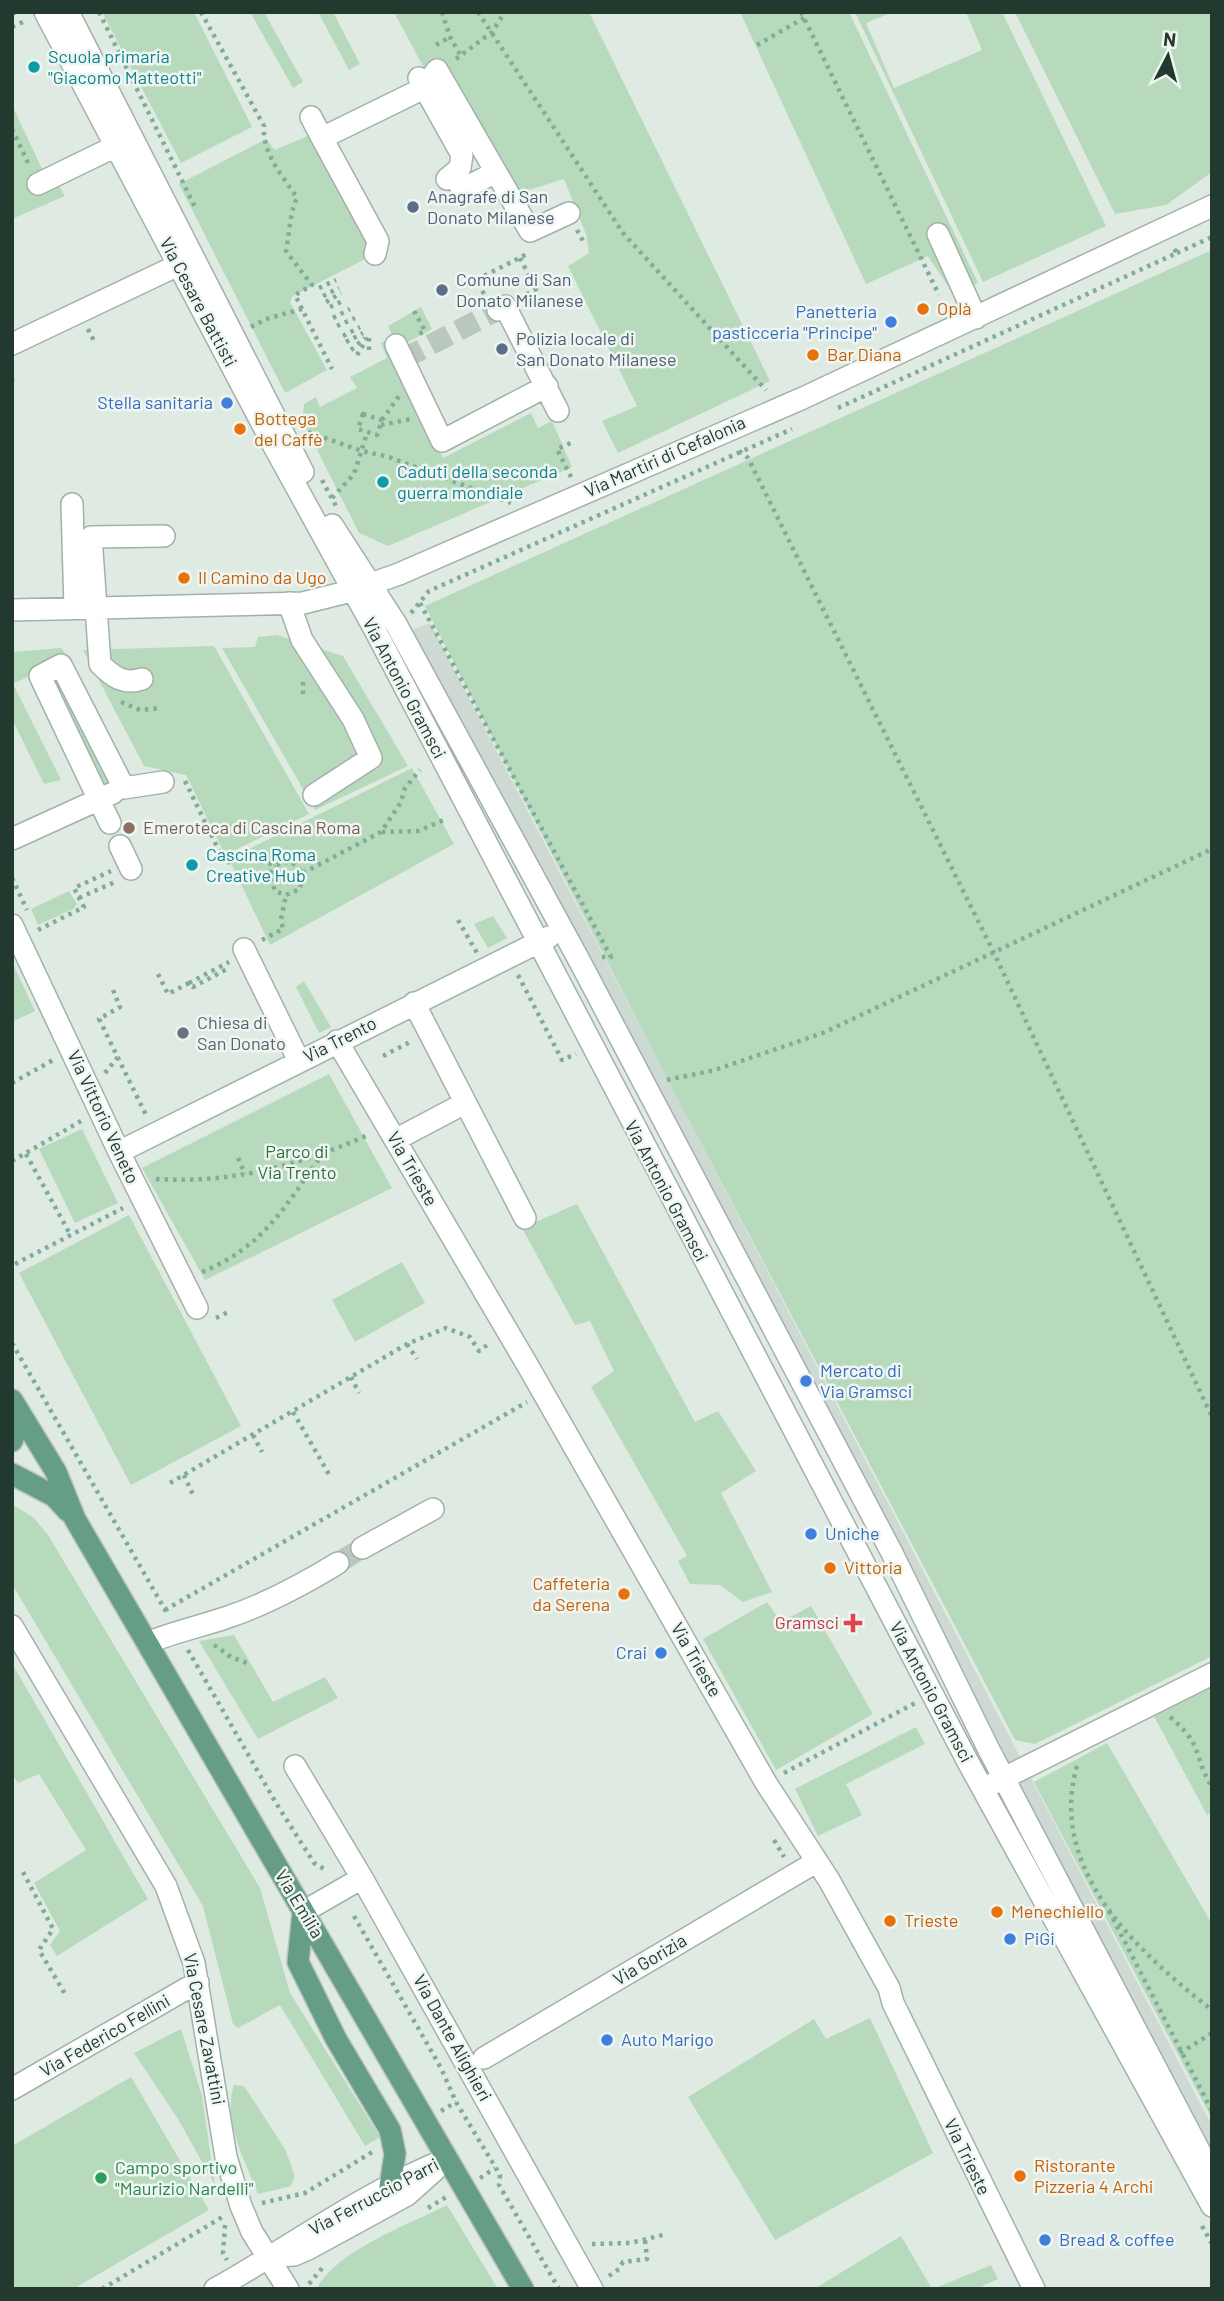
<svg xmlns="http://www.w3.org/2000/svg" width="1224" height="2301" font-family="Barlow,sans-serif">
  <rect width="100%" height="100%" fill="#dfeae3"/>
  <path fill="#cdd9d2" d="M430,623L1212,2126V2186L397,636Z"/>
  <path fill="#b8dabc" d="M102,12H194L252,127L181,163Z
    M250,12H264L303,82L293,88Z
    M318,12H333L360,64L349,70Z
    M394,12H589L770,381L618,453L602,421L637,406L568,266L589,253L586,234L564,179L516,194L443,61L424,68Z
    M740,12H849L978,283L953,294L928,256L866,284Z
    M855,12H893L866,23L894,88L982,50L966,12H1002L1106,226L983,282Z
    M1015,12H1212V172L1166,205L1115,214Z
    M12,105L42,169L48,168L65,196L12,219Z
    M312,134L374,247L371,256L293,296L290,302L327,370L285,393L179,184L266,139L275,150Z
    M1212,250V1656L1035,1744L1015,1740L674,1092L425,606Z
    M421,307L432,329L391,351L443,458L531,413L538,428L552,421L572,467L388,546L359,533L302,420L304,404L316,397L320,407L357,388L350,377L387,358L381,343L393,338L388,326Z
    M277,635L343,656L408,766L315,810L222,648L255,647L258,637Z
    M214,646L309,814L225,855L186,775L144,766L83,650Z
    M61,648L68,657L13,684L61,780L44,784L12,719V652Z
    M61,676L114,777L101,787L48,682Z
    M412,768L454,844L270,945L229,859Z
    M69,891L77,904L73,909L38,925L31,909Z
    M493,916L507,938L488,948L474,924Z
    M12,962L35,1011L12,1022Z
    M304,981L331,1027L319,1033L296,987Z
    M329,1074L392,1188L205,1280L142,1168Z
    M82,1129L118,1203L75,1223L39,1149Z
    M577,1204L695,1422L718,1411L756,1471L721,1493L772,1592L743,1602L720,1585L690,1584L678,1561L687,1556L591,1387L614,1371L590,1321L575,1325L522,1228Z
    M129,1215L241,1426L131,1485L19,1273Z
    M402,1262L425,1303L355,1342L332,1300Z
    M12,1504L34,1518L48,1535L260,1888L290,1993L380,2137L365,2146L280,2005L238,2028L233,2024L203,1906L12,1584Z
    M767,1602L781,1622L811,1606L873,1714L776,1770L703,1639Z
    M234,1635L273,1702L325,1677L338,1698L258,1739L199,1641Z
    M13,1665L148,1899L57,1956L50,1945L60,1931L34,1883L86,1850L39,1774L18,1783L12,1774Z
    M1212,1687V1812L1207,1815L1154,1716Z
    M916,1727L925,1744L846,1784L862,1815L818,1836L795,1789Z
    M1107,1743L1212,1924V2119L1034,1782Z
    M870,2018L933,2153L775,2240L688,2097L814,2019L826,2039Z
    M181,2029L202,2096L215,2185L178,2119L134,2053Z
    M131,2077L209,2210L73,2289H12V2146Z
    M234,2085L244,2086L285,2149L295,2176L291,2186L258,2194C245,2160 222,2120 234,2085Z
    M447,2205L498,2289H317C335,2251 410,2224 447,2205Z
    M901,2236L932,2289H814Z
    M991,2265L998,2279L976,2289H933Z"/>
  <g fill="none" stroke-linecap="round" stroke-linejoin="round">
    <path stroke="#b9c7bf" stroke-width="21" stroke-dasharray="21 10" stroke-linecap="butt" d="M403,359L498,310
      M338,1563L362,1548"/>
    <defs>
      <path id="minor" d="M45,12L276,450L376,632L968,1762L1212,2206
        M68,12L303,472
        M437,70L530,231L569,213
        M419,78L462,155L460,168L447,179
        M311,117L322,138L424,88L437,70
        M322,138L378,241L375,254
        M38,184L116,146
        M461,190L496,172
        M938,234L976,318
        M498,310L505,306L558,411
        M12,344L191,259
        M396,345L442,441L547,386
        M72,504L75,608
        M332,525L396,624L579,960L891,1551L988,1748L1212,2175
        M289,603L302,640L353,719L371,758L314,795
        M12,610L303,603L351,591L399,574L803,398L1212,206
        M142,679C124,685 113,677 100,664L91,537L164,536
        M110,823L40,676L61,665L124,788L163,782
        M12,839L113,793
        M120,846L131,869
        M12,925L119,1152L197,1308
        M244,949L299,1061
        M414,1003L525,1218
        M337,1041L528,1366L766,1783L829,1880L889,1988L893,2003L1034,2289
        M395,1140L465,1103
        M119,1152L549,937
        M362,1548L433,1509
        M12,1626L166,1886L194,1963L226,2157L241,2206L252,2232L288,2289
        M147,1643C174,1632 198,1627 225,1618C265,1605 302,1585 338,1563
        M295,1766L362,1878L592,2289
        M994,1783L1212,1674
        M303,1912L362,1878
        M484,2058L816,1862
        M12,2089L198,1982
        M275,2256L294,2255L308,2249L407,2195L435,2170
        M215,2289C292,2246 364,2192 447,2159"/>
      <path id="major" d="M12,1400L56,1472L75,1519L523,2289
        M12,1441L18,1424L15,1406
        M12,1474L54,1496L68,1511
        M303,1912L298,1962L336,2039L390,2130L395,2154L390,2186"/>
    </defs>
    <use href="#minor" stroke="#a2b1a9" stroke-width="24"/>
    <use href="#major" stroke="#bcc4c1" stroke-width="24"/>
    <path stroke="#80ac98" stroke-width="4.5" stroke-dasharray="3.5 5" stroke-linecap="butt" d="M99,12L196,209
      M201,12L264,126C262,154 283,176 297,198C289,215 290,232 286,251L312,285L295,295L332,369
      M442,12L450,37L461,56
      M478,12L623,233L766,390
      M801,12L939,295
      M12,14L17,12
      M12,27L27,20
      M436,45L450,37
      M757,45L804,18
      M456,59L492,32L505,12
      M12,129L30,167
      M577,230L583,241
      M1177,253L1212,237
      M520,258L536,289L522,297
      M319,288L336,280
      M484,294L476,280L529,253
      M323,296L339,288
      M326,302L341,293
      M330,307L345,300
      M414,311L425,331L415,336
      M333,318L350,309
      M337,326L355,318
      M251,327L266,319L302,309
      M88,329L94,341
      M343,336L360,327
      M369,338V351
      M346,342L363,333
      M351,350L365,338
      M357,355L369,336
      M12,380L13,382
      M838,408L1177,253L1173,247
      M363,414L382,420L377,435L358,429Z
      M382,420L399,396
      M381,425L411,419
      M308,432L362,451L389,457L511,503
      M739,451L748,458L994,953L1212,1417
      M571,477L557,449L573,442
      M322,480L336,506
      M332,498L354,474L367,433
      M420,603L611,957H602
      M411,613L429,591L792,429
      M303,682V694
      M121,702L140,710L161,708
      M185,781L225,863L249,858L275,865L291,861L303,873L300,889L286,895L275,891L270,875L275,865
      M382,832L418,831L446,819
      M303,873L381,832L401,802L405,788L420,770
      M12,878L27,910
      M79,898L117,881
      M458,920L477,953
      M38,930L84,907L74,888L111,871
      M262,940L283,929L281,919L286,895
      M158,974L168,994L189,983L193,987L229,968
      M518,975L562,1060L576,1054
      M189,983L229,962
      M113,990L120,1007L99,1019L146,1115
      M383,1056L410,1042
      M105,1073L118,1057
      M667,1080L715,1070L823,1033L1212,849
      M12,1083L55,1059
      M26,1154L71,1236
      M238,1158L245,1174
      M12,1161L81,1121
      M156,1179C231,1184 301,1165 368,1135
      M15,1264L123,1208
      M202,1272C263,1247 284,1208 321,1156
      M216,1318L228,1312
      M12,1343L168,1615
      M407,1344L417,1359
      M351,1377L359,1393
      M293,1412L331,1478
      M253,1435L262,1452
      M184,1475L193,1495
      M170,1483L407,1344L446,1328L470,1337L479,1351L490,1343
      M165,1610L527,1402
      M214,1645L231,1657L250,1664
      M188,1650L276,1803L314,1863L326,1870
      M1170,1717C1205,1746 1192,1755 1212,1787
      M1077,1766C1047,1870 1138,1952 1212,2010
      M784,1773L915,1703
      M774,1840L784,1857
      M23,1872L53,1929L39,1950L65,1994
      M1109,1911L1212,2111
      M354,1916L441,2068L456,2102L500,2175L499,2185L559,2289
      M1180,2053L1212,2033
      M441,2111L456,2102
      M480,2178L495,2168
      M262,2203L305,2193L374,2151
      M428,2208L448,2196
      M225,2225L223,2253L227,2260
      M1202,2226L1212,2244
      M592,2244L630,2243L663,2235
      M609,2276L619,2269L623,2262L647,2259L645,2240
      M309,2284L323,2267
      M102,2289L224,2216"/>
    <use href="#minor" stroke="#fff" stroke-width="21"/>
    <use href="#major" stroke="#659d87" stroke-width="21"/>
  </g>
  <g fill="#0f9aa8" stroke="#eff6f2" stroke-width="2.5">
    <circle cx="34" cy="67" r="7"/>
    <circle cx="383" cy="482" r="7"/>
    <circle cx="192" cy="865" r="7"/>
  </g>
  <g fill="#5c6f8a" stroke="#eff6f2" stroke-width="2.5">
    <circle cx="413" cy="207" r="7"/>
    <circle cx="442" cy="290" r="7"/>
    <circle cx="502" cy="349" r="7"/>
  </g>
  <g fill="#e8710a" stroke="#eff6f2" stroke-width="2.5">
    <circle cx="923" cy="309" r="7"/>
    <circle cx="813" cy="355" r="7"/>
    <circle cx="240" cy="429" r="7"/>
    <circle cx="184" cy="578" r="7"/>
    <circle cx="830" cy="1568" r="7"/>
    <circle cx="624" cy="1594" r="7"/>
    <circle cx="997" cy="1912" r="7"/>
    <circle cx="890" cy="1921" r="7"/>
    <circle cx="1020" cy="2176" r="7"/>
  </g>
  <g fill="#3f7fe0" stroke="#eff6f2" stroke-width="2.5">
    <circle cx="891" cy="322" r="7"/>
    <circle cx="227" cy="403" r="7"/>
    <circle cx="806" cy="1381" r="7"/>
    <circle cx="811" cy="1534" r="7"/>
    <circle cx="661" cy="1653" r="7"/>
    <circle cx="1010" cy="1939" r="7"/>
    <circle cx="607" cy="2040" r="7"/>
    <circle cx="1045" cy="2240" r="7"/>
  </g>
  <circle fill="#8d6e63" stroke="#eff6f2" stroke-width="2.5" cx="129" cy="828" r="7"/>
  <circle fill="#6b7280" stroke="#eff6f2" stroke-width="2.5" cx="183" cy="1033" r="7"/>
  <path fill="#e0444e" stroke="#eff6f2" stroke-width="2.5" d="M849.5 1612.5h7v7h7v7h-7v7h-7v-7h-7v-7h7z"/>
  <circle fill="#2e9e5b" stroke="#eff6f2" stroke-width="2.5" cx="101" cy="2178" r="7"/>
  <g text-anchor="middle" stroke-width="5" stroke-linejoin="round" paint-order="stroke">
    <g font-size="18" fill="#0d838f" stroke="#eff6f2" text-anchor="start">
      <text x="48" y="63">Scuola primaria<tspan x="48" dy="21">"Giacomo Matteotti"</tspan></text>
      <text x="397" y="478">Caduti della seconda<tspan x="397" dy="21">guerra mondiale</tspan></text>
      <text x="206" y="861">Cascina Roma<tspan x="206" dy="21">Creative Hub</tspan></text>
    </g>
    <g font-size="18" fill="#4e5e75" stroke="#eff6f2" text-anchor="start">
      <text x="427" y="203">Anagrafe di San<tspan x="427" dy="21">Donato Milanese</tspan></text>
      <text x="456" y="286">Comune di San<tspan x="456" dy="21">Donato Milanese</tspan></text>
      <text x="516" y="345">Polizia locale di<tspan x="516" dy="21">San Donato Milanese</tspan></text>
    </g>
    <g font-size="18" fill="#21392f" stroke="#eff6f2">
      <text transform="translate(198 302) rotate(62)" y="6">Via Cesare Battisti</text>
      <text transform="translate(665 457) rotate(-24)" y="6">Via Martiri di Cefalonia</text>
      <text transform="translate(404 688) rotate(62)" y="6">Via Antonio Gramsci</text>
      <text transform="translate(340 1040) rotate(-27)" y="6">Via Trento</text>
      <text transform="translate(103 1117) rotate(65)" y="6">Via Vittorio Veneto</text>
      <text transform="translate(412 1169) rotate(60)" y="6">Via Trieste</text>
      <text transform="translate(666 1191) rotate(62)" y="6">Via Antonio Gramsci</text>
      <text transform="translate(696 1660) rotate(60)" y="6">Via Trieste</text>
      <text transform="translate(931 1692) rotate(62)" y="6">Via Antonio Gramsci</text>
      <text transform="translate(299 1904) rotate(59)" y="6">Via Emilia</text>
      <text transform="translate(650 1960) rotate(-31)" y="6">Via Gorizia</text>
      <text transform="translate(204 2029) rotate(79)" y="6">Via Cesare Zavattini</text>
      <text transform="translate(105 2036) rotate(-30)" y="6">Via Federico Fellini</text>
      <text transform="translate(452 2038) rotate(61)" y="6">Via Dante Alighieri</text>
      <text transform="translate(967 2157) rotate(64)" y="6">Via Trieste</text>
      <text transform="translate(374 2197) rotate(-28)" y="6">Via Ferruccio Parri</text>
    </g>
    <g font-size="18" fill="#c56008" stroke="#eff6f2" text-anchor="start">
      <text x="937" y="315">Oplà</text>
      <text x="827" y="361">Bar Diana</text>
      <text x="254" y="425">Bottega<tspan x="254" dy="21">del Caffè</tspan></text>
      <text x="198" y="584">Il Camino da Ugo</text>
      <text x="844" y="1574">Vittoria</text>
      <text x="610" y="1590" text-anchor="end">Caffeteria<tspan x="610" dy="21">da Serena</tspan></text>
      <text x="1011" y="1918">Menechiello</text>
      <text x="904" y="1927">Trieste</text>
      <text x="1034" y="2172">Ristorante<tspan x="1034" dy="21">Pizzeria 4 Archi</tspan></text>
    </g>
    <g font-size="18" fill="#366cbe" stroke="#eff6f2" text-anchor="start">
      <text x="877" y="318" text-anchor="end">Panetteria<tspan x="877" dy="21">pasticceria "Principe"</tspan></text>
      <text x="213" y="409" text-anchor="end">Stella sanitaria</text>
      <text x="820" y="1377">Mercato di<tspan x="820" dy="21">Via Gramsci</tspan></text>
      <text x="825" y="1540">Uniche</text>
      <text x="647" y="1659" text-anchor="end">Crai</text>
      <text x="1024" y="1945">PiGi</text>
      <text x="621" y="2046">Auto Marigo</text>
      <text x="1059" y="2246">Bread &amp; coffee</text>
    </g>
    <g font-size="18" fill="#785e54" stroke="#eff6f2" text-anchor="start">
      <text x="143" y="834">Emeroteca di Cascina Roma</text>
    </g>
    <g font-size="18" fill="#5b616d" stroke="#eff6f2" text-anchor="start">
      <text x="197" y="1029">Chiesa di<tspan x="197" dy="21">San Donato</tspan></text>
    </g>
    <g font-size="18" fill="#2d6e3d" stroke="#eff6f2">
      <text x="297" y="1158">Parco di<tspan x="297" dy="21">Via Trento</tspan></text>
    </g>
    <g font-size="18" fill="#be3a42" stroke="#eff6f2" text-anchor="end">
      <text x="839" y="1629">Gramsci</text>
    </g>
    <g font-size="18" fill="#27864d" stroke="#eff6f2" text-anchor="start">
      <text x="115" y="2174">Campo sportivo<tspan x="115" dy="21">"Maurizio Nardelli"</tspan></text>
    </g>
  </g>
  <rect width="1224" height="2301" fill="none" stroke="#21392f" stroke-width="28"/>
  <g transform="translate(1168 56) rotate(6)" stroke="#eff6f2" stroke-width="5" paint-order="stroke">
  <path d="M0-5L12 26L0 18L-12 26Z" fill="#21392f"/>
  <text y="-10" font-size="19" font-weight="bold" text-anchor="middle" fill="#21392f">N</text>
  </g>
</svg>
